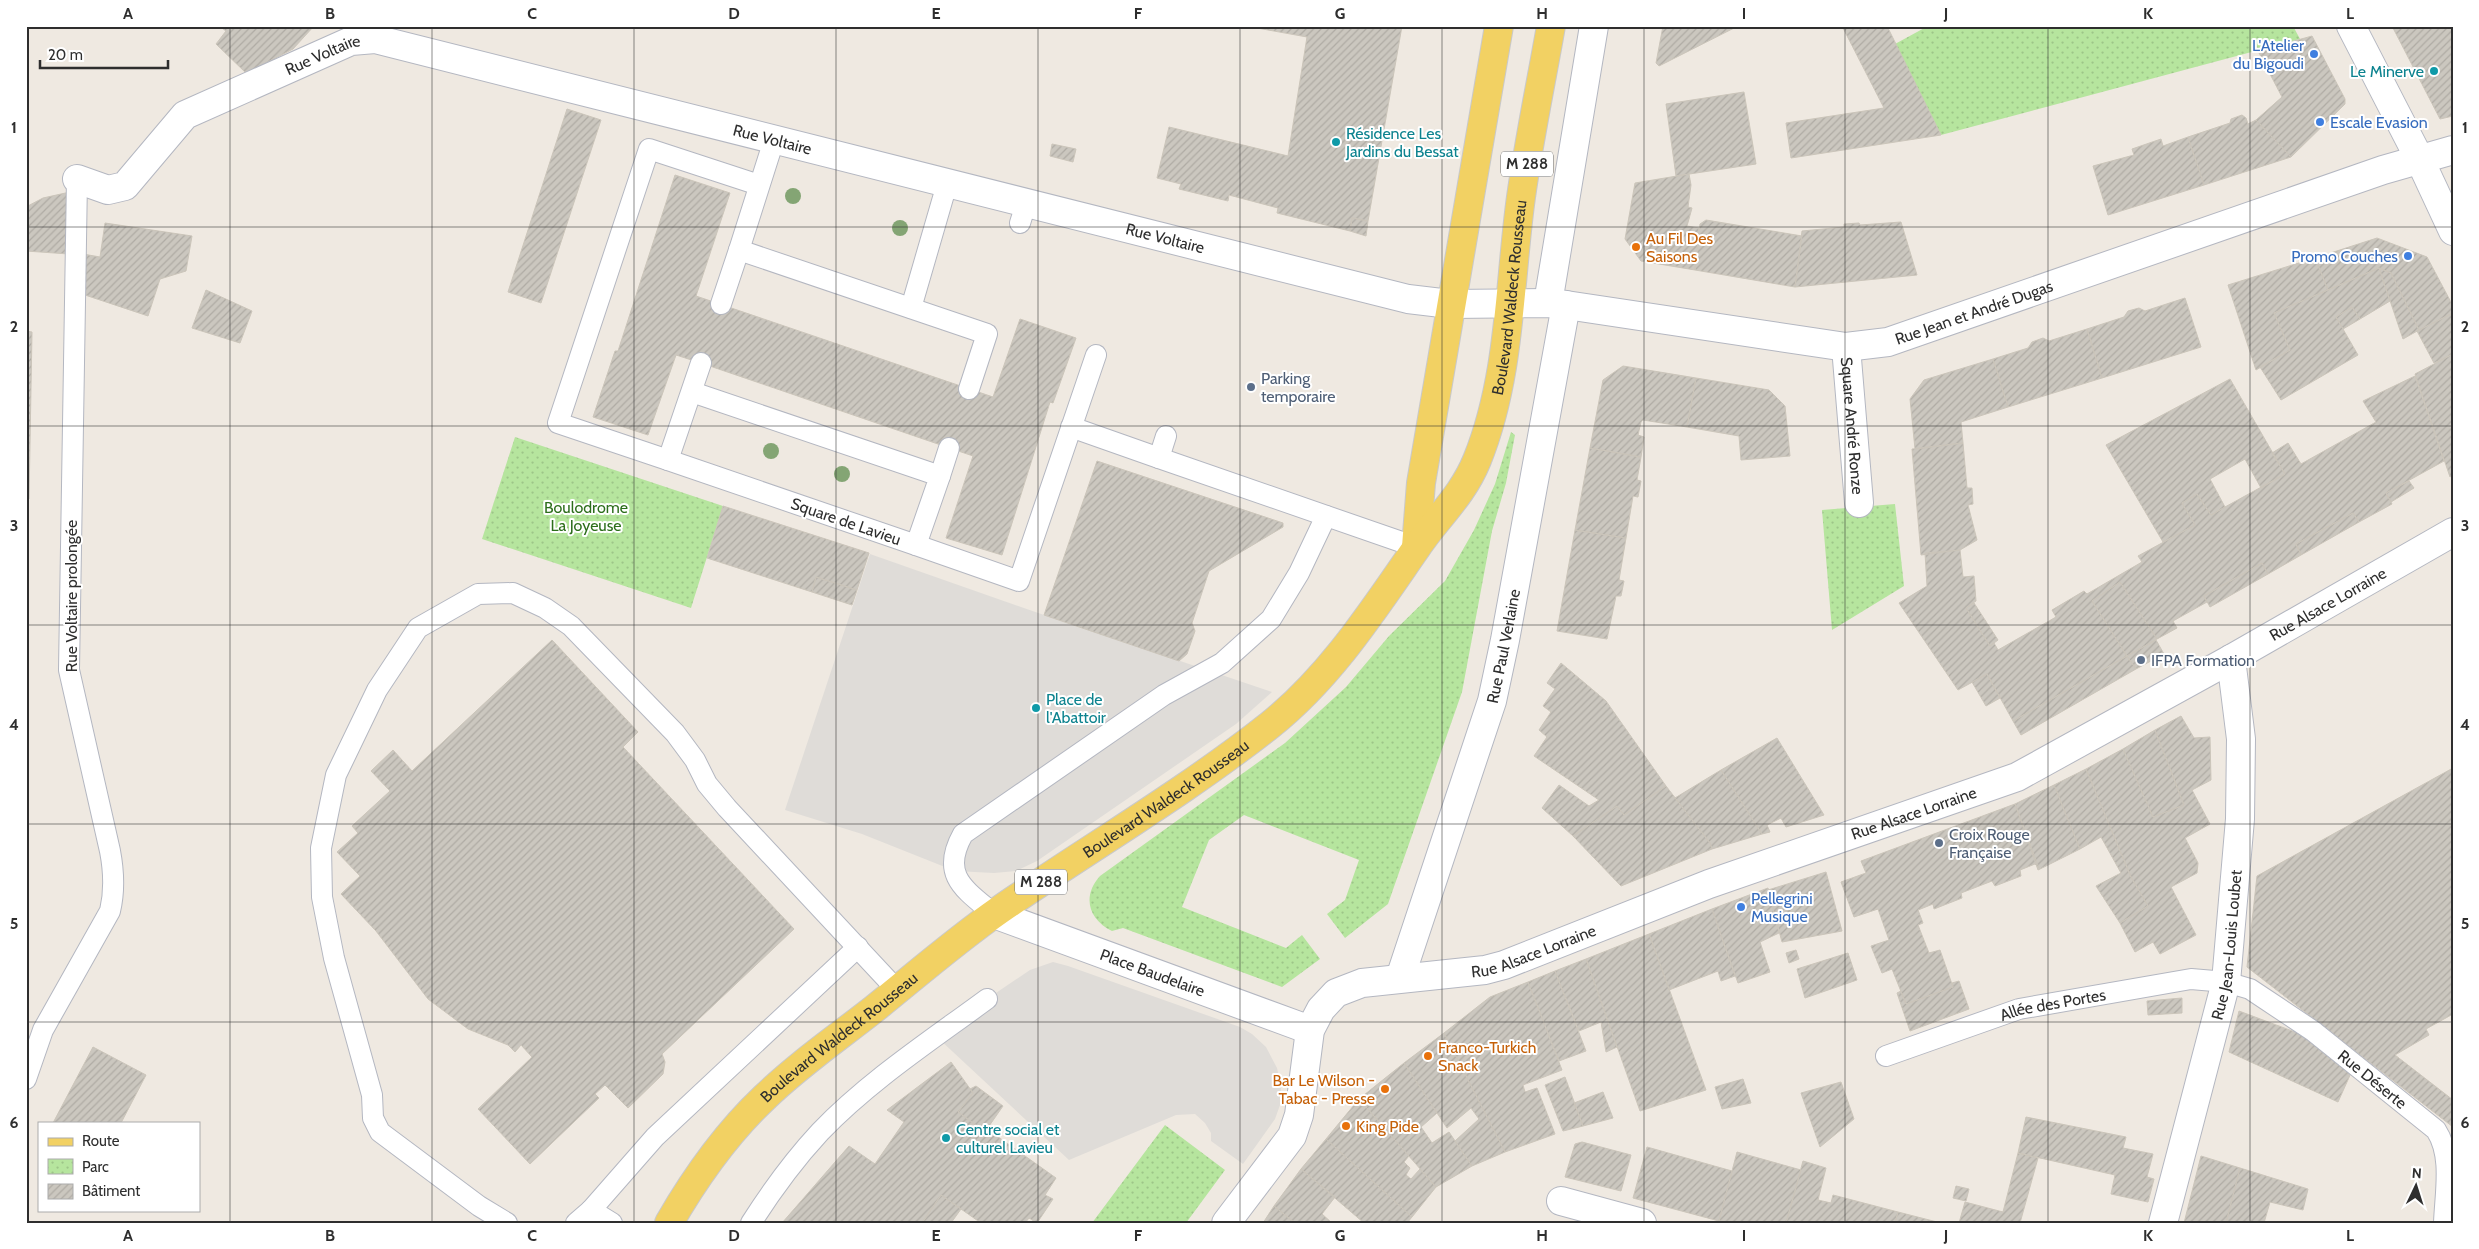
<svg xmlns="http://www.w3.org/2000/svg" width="2479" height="1249" font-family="Cabin,sans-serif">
  <defs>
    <pattern id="park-dots" width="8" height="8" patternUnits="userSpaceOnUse" patternTransform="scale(1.25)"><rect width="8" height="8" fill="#b6e59e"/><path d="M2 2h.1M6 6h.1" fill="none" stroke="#9dc588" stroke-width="1.8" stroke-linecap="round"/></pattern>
    <pattern id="building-hatch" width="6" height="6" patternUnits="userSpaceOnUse" patternTransform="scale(1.25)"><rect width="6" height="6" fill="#cbc7bf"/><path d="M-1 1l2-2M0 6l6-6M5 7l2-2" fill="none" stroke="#afaba4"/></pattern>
  </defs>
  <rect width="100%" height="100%" fill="#efe9e1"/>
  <path fill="url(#park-dots)" d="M1928,26H2293L2300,39L1941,135L1895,44Z
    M1511,432L1515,435L1506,483L1492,531L1462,692L1388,904L1345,938L1327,914L1345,900L1359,860L1244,815L1209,840L1182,907L1286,948L1302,935L1320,959L1282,987L1123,928L1112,931C1088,919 1082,896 1100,876L1285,743L1346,687L1389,636L1445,581L1474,530L1495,484Z
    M515,437L723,506L691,608L482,539Z
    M1895,504L1904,586L1832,630L1822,510Z
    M1165,1125L1225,1170L1186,1223H1092Z"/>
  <path fill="#dfdcd8" d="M870,554L1044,615L1272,692L1236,724L1037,861L1016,871L994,873L955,871L862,834L785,810Z
    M1053,962L1068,966L1240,1027L1252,1034L1266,1047L1277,1068L1281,1086L1280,1105L1275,1119L1243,1164L1211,1141V1133L1205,1123L1195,1114L1176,1115L1069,1160L938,1038L987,999L1030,970Z"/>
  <path fill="url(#building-hatch)" stroke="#cbc5ba" d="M219,26H314L293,49L246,73L216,44L226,31Z
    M1246,26H1402L1368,221L1352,218L1350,231L1277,213L1278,208L1229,195L1228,201L1179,189L1181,184L1157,178L1169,127L1288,156L1307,37Z
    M1663,26H1738L1659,66L1656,63Z
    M1842,26H1887L1941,135L1791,158L1786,123L1884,108Z
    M2392,26H2453V116L2440,119Z
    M2312,36L2345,99V104L2291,157L2256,120L2282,97L2258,51Z
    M1744,92L1756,164L1676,176L1666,104Z
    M567,109L601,120L541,303L508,292Z
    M2242,115L2246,118L2248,124L2256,120L2291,157L2204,185L2188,137L2230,123L2231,119Z
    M2188,137L2204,185L2108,215L2093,166L2134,155L2132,149L2161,139L2163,146Z
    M1052,144L1076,149L1073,162L1050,156Z
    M1689,174L1691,185L1688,207L1692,208L1687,226L1699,228L1695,270L1641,261L1625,239L1635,183Z
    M675,175L730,193L696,296L993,397L1020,319L1076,338L1053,403L1050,402L1002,555L946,538L973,456L701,363L676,355L648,435L593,417L615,351H618Z
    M70,192L69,254L26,251V207L43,198Z
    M1352,218L1368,221L1366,236L1350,231Z
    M1706,220L1802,236L1795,287L1695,270L1700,224Z
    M1901,222L1917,275L1795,287L1802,231L1844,227V224L1859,223L1860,225Z
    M105,223L192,236L186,271L160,279L148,316L82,294L83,254L100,257Z
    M2377,238L2427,257L2453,306V313L2419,330L2391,273L2379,268L2328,290L2315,258Z
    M2315,258L2328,290L2274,313L2290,350L2256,370L2228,285Z
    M2379,268L2390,301L2360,319L2352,307L2336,317L2358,355L2281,400L2260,367L2290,350L2274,313Z
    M2379,268L2391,273L2419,330L2403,339Z
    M206,290L252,311L240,343L192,328Z
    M2185,298L2201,347L2102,378L2087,329L2124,317L2128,311L2139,308L2145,311Z
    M2352,307L2360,319L2343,329L2336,317Z
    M2453,313V354L2434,363L2417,331Z
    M2087,329L2102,378L2008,407L1993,359L2028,348L2032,342L2043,338L2049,341Z
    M26,331L32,332L29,499H26Z
    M2453,354V475L2450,477L2415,374Z
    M1993,359L2008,407L1961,422L1963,443L1915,449L1910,399L1924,380Z
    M1623,366L1696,378L1687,427L1643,420L1641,422L1638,435L1644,437L1641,457L1590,448L1603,380Z
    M2415,376L2444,461L2386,493L2392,504L2359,522L2353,513L2296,544L2301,555L2268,574L2262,563L2204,596L2207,602L2173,621L2177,628L2157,639L2120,582L2092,601L2127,656L2013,721L1987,674L1958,690L1899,603L1927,586L1925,553L1960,550L1963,577L1974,576L1976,601L1966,608L1990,646L1994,643L1998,650L2056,617L2052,610L2084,591L2087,594L2142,562L2138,556L2195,525L2182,503L2197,494L2211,515L2225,507L2285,474L2272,453L2288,443L2301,464L2376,422L2363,401Z
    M1696,378L1769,390L1785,406L1790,456L1741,460L1739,436L1687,427Z
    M2230,379L2285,474L2261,488L2245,459L2210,479L2225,507L2211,515L2197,494L2182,503L2195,525L2163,542L2106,445Z
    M1963,443L1967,488H1972L1973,504L1968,505L1977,540L1960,550L1921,555L1912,449Z
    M1590,448L1641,457L1637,480L1641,481L1638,497L1633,496L1626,538L1575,530Z
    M1097,461L1283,523V527L1209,571L1192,623L1195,631L1187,654L1179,661L1044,615Z
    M2409,481L2414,488L2391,502L2386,493Z
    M723,506L869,553L857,590L816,577L812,592L707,558Z
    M2353,513L2359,522L2301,555L2296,544Z
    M1575,530L1626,538L1619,580L1624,581L1621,596H1616L1607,639L1557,631Z
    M2262,563L2268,574L2210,607L2204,596Z
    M816,577L857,590L852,605L812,592Z
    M2120,582L2157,639L2127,656L2092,601Z
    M1974,603L1998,640L1990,646L1966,608Z
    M552,640L638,732L623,747L794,929L662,1054L665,1062L663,1074L628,1108L605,1085L595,1094L599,1098L530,1164L478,1109L532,1057L521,1045L515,1052L508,1045L468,1029L428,999L376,931L341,894L360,876L337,852L358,833L352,826L390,791L371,771L393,750L412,771Z
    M2156,640L2164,654L2136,669L2127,656Z
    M2127,656L2136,669L2021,735L2013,721Z
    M1561,663L1606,701L1666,786L1624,815L1617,806L1573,836L1542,808L1559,785L1589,806L1599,800L1534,756L1547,737L1539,730L1551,712L1543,706L1555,689L1547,683Z
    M1987,674L2000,698L1986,706L1972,682Z
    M2181,716L2194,738L2210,737L2211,780L2192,790L2210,824L2185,838L2198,863L2197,873L2171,887L2196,935L2160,954L2153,942L2135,952L2120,923L2148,906L2131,877L2086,769L2123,749L2153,817L2184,805L2155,730Z
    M2155,730L2184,805L2153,817L2123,749Z
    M1777,738L1824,815L1786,827L1781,818L1767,825L1770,832L1762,834L1721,770Z
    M2453,768V1014L2426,1029L2429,1035L2395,1055L2453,1100V1127L2247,967L2257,876Z
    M2086,769L2131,877L2148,906L2120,923L2096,886L2121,873L2101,837L2080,849L2054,785Z
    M1721,770L1762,834L1712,849L1710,843L1675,798Z
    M2054,785L2080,849L2038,870L2015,804Z
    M1666,786L1710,843L1712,849L1621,886L1573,836L1617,806L1624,815Z
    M2015,804L2039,868L2035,864L2020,870L2021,876L1995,886L1992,881L1961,893L1962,898L1934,909L1933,904L1918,910L1923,923L1918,925L1929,953L1940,950L1953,987L1906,1004L1892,969L1882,973L1871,946L1889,940L1878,909L1854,917L1841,882L1866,873L1861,861Z
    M1826,872L1842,931L1782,942L1768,890Z
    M1768,888L1779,933L1760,942L1770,972L1738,983L1712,909Z
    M1712,909L1735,976L1721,981L1718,971L1669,990L1649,934Z
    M1649,934L1706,1090L1640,1111L1586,959Z
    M1796,950L1799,959L1789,963L1786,953Z
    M1848,953L1857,980L1805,998L1797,969Z
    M1586,959L1617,1047L1606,1052L1601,1022L1579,1031L1555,971Z
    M1555,971L1586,1051L1559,1061L1528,982Z
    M1959,981L1969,1009L1910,1031L1897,993L1901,991L1906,1004L1953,987L1952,983Z
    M1528,982L1562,1070L1523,1085L1525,1092L1537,1088L1555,1134L1505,1152L1444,1033L1490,997Z
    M2182,998V1013L2148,1015L2147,1001Z
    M2239,1011L2311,1038L2351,1073L2338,1102L2229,1052Z
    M1444,1033L1505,1152L1472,1166L1455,1141L1479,1119L1471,1108L1447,1128L1404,1063Z
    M93,1047L146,1075L121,1123H53Z
    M951,1062L973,1093L958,1112L980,1128L982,1126L987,1129L1056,1178L1045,1195L1053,1199L1037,1223L1029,1218L1025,1223H981L941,1195L922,1223H782L849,1146L875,1164L904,1122L887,1110Z
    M1404,1063L1437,1113L1421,1127L1432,1143L1449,1132L1472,1166L1436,1187L1359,1099Z
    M1565,1077L1583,1126L1563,1131L1545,1085Z
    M1743,1079L1751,1103L1722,1109L1715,1087Z
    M1841,1082L1854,1119L1820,1147L1801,1093Z
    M976,1086L1003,1106L987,1129L982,1126L980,1128L958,1112L973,1093L970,1089Z
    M1603,1092L1613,1118L1583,1126L1574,1103Z
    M1359,1099L1409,1156L1404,1162L1410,1168L1406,1175L1411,1179L1420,1169L1436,1187L1412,1217L1326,1139Z
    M2026,1117L2126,1137L2123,1148L2153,1154L2147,1177L2154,1179L2148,1202L2111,1194L2115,1175L2018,1153Z
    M1326,1139L1412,1217L1407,1223H1364L1301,1169Z
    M1582,1142L1631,1155L1621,1191L1565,1177L1575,1144Z
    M1647,1147L1732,1171L1719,1221L1633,1198Z
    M1737,1152L1801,1170L1786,1223L1719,1221Z
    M2018,1153L2038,1158L2020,1223H1959L1965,1202L2003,1212Z
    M2201,1156L2240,1168L2226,1223H2184Z
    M1803,1161L1826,1168L1818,1200L1831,1203L1833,1195L1898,1212L1895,1223H1786Z
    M2240,1168L2308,1189L2303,1210L2270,1202L2264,1223H2226Z
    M1301,1169L1335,1197L1322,1214L1332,1223H1295L1274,1206Z
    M1956,1186L1969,1189L1966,1201L1953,1198Z
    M941,1195L961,1209L951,1223H922Z
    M1274,1206L1295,1223H1263Z
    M1898,1212L1941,1223H1895Z"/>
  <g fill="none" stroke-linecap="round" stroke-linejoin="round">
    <defs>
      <g id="lane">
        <path d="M774,140L739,250L987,334L969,389"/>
        <path d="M1020,223L1026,204"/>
        <path d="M721,304L739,250"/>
        <path d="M911,308L947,184"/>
        <path d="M692,392L940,476L916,545L668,460L701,363"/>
        <path d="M1071,427L1159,458"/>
        <path d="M1166,436L1159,458L1416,547"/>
        <path d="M668,460L558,423L649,149L759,185"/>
        <path d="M940,476L949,448"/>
        <path d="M916,545L1019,581L1096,355"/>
        <path d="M994,914C964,889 940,875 963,834L1164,695L1222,663L1271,619L1299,573L1326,516"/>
        <path id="s1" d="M1886,1056L2019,1009L2191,979L2226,982L2250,989L2313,1031L2436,1130C2453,1156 2445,1193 2444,1223"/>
        <path d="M26,1079L43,1030L110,911C115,890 114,872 110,851L69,670L77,179"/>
        <path d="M591,1210L655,1137L858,947"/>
        <path d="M507,1223L479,1206L380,1132L373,1118L372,1095L334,958L322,897L321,848L336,775L377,690L418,628L478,594L513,593L545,608L571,626L675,733L695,760L707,784L727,808L897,990"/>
        <path d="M576,1223L591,1210L612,1223"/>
        <path d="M751,1223C772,1190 794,1160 820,1132C869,1081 930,1041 987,999"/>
      </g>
      <g id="street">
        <path d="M2351,26L2419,158L2453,231"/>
        <path id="s2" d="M77,179L108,190L125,186L185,115L351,41L375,39L1408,299L1450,304L1548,303L1566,305L1846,347L1888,342L2383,170L2453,150"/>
        <path d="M1548,303L1594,26"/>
        <path id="s3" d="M1846,347L1859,503"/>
        <path id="s4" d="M994,914L1310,1030"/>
        <path id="s5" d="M1400,978L1492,701L1505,640L1566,305"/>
        <path d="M1561,1201L1642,1223"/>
        <path id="s6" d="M1226,1223L1292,1136L1299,1115L1310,1030L1321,1009L1336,993L1362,983L1485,970L1504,965L1709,884L2017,777L2231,659L2453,532"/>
        <path id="s7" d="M2163,1223L2226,982L2240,819L2241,739L2231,659"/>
      </g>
      <g id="primary">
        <path d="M1416,547L1421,483L1499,26"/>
        <path id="s8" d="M669,1223C695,1178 726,1134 764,1098C798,1065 837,1038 874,1009C915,976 955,941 998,911C1088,849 1184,793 1270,725C1330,677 1372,612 1415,550C1436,518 1462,497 1477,460C1511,376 1509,284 1521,197C1529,140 1541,83 1551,26"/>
      </g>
    </defs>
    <use href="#lane" stroke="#b4b7c1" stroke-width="22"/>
    <use href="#street" stroke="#b4b7c1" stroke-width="30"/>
    <use href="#primary" stroke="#c9c9c9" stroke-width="30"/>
    <use href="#lane" stroke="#fff" stroke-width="20"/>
    <use href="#street" stroke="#fff" stroke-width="28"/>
    <use href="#primary" stroke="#f2d163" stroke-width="28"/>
  </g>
  <g fill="#84a574">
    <circle cx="793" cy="196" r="8"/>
    <circle cx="900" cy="228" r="8"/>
    <circle cx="771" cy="451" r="8"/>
    <circle cx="842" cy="474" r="8"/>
  </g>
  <path fill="none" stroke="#2e2e2e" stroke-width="1" stroke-opacity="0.55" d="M230,26V1223M432,26V1223M634,26V1223M836,26V1223M1038,26V1223M1240,26V1223M1442,26V1223M1644,26V1223M1845,26V1223M2048,26V1223M2250,26V1223M26,227H2453M26,426H2453M26,625H2453M26,824H2453M26,1022H2453"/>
  <g fill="#3f7fe0" stroke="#fff" stroke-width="2">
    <circle cx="2314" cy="54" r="5"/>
    <circle cx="2320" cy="122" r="5"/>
    <circle cx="2408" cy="256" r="5"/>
    <circle cx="1741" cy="907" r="5"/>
  </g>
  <g fill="#0f9aa8" stroke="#fff" stroke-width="2">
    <circle cx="2434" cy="71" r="5"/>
    <circle cx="1336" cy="142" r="5"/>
    <circle cx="1036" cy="708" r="5"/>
    <circle cx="946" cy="1138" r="5"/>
  </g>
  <g fill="#e8710a" stroke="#fff" stroke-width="2">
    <circle cx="1636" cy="247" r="5"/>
    <circle cx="1428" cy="1056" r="5"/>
    <circle cx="1385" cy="1089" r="5"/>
    <circle cx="1346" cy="1126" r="5"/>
  </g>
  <g fill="#5c6f8a" stroke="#fff" stroke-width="2">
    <circle cx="1251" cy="387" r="5"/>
    <circle cx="2141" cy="660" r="5"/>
    <circle cx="1939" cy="843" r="5"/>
  </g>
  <g text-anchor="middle" stroke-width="4" stroke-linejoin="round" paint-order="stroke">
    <g fill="#fff" stroke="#6d6d6d" stroke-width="1">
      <rect x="1501" y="151.5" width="52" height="25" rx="4"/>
      <rect x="1015" y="869.5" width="52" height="25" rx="4"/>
    </g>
    <g font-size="15" font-weight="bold" fill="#2e2e2e">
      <text x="1527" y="169">M 288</text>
      <text x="1041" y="887">M 288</text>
    </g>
    <g font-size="16" fill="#366cbe" stroke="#fff" text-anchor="end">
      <text x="2304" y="51">L'Atelier<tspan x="2304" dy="18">du Bigoudi</tspan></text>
      <text x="2330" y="128" text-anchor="start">Escale Evasion</text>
      <text x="2398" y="262">Promo Couches</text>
      <text x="1751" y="904" text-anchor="start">Pellegrini<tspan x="1751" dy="18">Musique</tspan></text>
    </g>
    <g font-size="16" fill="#2e2e2e" stroke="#fff">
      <text dy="6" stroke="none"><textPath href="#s2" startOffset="294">Rue Voltaire</textPath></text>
      <text dy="6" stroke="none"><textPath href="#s2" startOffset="759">Rue Voltaire</textPath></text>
      <text dy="6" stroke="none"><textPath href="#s2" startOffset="1164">Rue Voltaire</textPath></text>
      <text dy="6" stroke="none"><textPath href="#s8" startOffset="1291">Boulevard Waldeck Rousseau</textPath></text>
      <text dy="6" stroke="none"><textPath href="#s2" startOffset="1989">Rue Jean et André Dugas</textPath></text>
      <text dy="6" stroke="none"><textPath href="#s3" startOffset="79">Square André Ronze</textPath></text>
      <text transform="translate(846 521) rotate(19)" y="6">Square de Lavieu</text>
      <text transform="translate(71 596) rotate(-90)" y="6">Rue Voltaire prolongée</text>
      <text dy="6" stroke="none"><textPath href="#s6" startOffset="1336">Rue Alsace Lorraine</textPath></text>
      <text dy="6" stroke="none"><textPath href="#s5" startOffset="348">Rue Paul Verlaine</textPath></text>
      <text dy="6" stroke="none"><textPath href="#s8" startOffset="659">Boulevard Waldeck Rousseau</textPath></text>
      <text dy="6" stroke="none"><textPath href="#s6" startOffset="871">Rue Alsace Lorraine</textPath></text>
      <text dy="6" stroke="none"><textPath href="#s7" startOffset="286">Rue Jean-Louis Loubet</textPath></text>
      <text dy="6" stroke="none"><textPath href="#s6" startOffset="466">Rue Alsace Lorraine</textPath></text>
      <text dy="6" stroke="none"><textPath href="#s4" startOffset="169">Place Baudelaire</textPath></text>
      <text dy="6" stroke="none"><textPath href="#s1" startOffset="175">Allée des Portes</textPath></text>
      <text dy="6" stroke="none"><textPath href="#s8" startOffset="254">Boulevard Waldeck Rousseau</textPath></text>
      <text dy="6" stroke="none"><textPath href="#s1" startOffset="528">Rue Déserte</textPath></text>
    </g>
    <g font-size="16" fill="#0d838f" stroke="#fff" text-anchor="start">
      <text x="2424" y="77" text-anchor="end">Le Minerve</text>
      <text x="1346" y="139">Résidence Les<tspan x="1346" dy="18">Jardins du Bessat</tspan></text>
      <text x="1046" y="705">Place de<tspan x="1046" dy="18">l'Abattoir</tspan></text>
      <text x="956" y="1135">Centre social et<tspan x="956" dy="18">culturel Lavieu</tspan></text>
    </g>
    <g font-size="16" fill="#c56008" stroke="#fff" text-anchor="start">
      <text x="1646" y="244">Au Fil Des<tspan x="1646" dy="18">Saisons</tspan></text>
      <text x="1438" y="1053">Franco-Turkich<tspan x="1438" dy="18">Snack</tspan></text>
      <text x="1375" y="1086" text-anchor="end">Bar Le Wilson -<tspan x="1375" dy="18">Tabac - Presse</tspan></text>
      <text x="1356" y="1132">King Pide</text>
    </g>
    <g font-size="16" fill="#4e5e75" stroke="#fff" text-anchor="start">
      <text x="1261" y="384">Parking<tspan x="1261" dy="18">temporaire</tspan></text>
      <text x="2151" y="666">IFPA Formation</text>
      <text x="1949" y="840">Croix Rouge<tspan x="1949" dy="18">Française</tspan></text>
    </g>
    <g font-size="16" fill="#2c6e1b" stroke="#fff">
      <text x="586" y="513">Boulodrome<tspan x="586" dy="18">La Joyeuse</tspan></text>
    </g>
  </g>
  <rect width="2479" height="1249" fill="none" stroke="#ffffff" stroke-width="55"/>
  <rect x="38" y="1122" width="162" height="90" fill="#ffffff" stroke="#ababab"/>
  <rect x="48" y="1138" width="25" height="8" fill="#f2d163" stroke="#ababab"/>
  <text x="82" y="1146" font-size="15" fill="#2e2e2e">Route</text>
  <rect x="48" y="1159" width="25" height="15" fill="url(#park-dots)" stroke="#ababab"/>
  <text x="82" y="1172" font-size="15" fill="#2e2e2e">Parc</text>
  <rect x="48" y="1184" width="25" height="15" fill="url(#building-hatch)" stroke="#ababab"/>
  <text x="82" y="1196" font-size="15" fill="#2e2e2e">Bâtiment</text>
  <g transform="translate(2416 1186) rotate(4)" stroke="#ffffff" stroke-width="4" paint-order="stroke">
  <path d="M0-4L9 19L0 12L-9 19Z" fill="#2e2e2e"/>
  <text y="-8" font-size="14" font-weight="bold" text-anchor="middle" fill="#2e2e2e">N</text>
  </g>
  <path d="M40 60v8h128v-8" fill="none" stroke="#2e2e2e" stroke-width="2.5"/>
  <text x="48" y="60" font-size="15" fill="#2e2e2e" stroke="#ffffff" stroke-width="4" paint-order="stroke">20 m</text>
  <rect x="28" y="28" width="2424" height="1194" fill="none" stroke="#2e2e2e" stroke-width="2"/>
  <g font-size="16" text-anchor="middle" font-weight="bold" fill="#2e2e2e">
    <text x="128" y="19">A</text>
    <text x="330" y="19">B</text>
    <text x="532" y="19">C</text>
    <text x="734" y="19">D</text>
    <text x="936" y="19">E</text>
    <text x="1138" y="19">F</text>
    <text x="1340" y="19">G</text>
    <text x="1542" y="19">H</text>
    <text x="1744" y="19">I</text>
    <text x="1946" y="19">J</text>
    <text x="2148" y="19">K</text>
    <text x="2350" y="19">L</text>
    <text x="14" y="133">1</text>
    <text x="2465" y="133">1</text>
    <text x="14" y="332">2</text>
    <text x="2465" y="332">2</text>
    <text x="14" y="531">3</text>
    <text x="2465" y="531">3</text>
    <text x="14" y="730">4</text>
    <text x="2465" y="730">4</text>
    <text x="14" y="929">5</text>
    <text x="2465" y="929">5</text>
    <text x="14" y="1128">6</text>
    <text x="2465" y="1128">6</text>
    <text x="128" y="1241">A</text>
    <text x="330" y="1241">B</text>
    <text x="532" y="1241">C</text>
    <text x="734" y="1241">D</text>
    <text x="936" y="1241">E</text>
    <text x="1138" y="1241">F</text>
    <text x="1340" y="1241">G</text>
    <text x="1542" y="1241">H</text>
    <text x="1744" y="1241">I</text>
    <text x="1946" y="1241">J</text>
    <text x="2148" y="1241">K</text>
    <text x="2350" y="1241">L</text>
  </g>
</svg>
